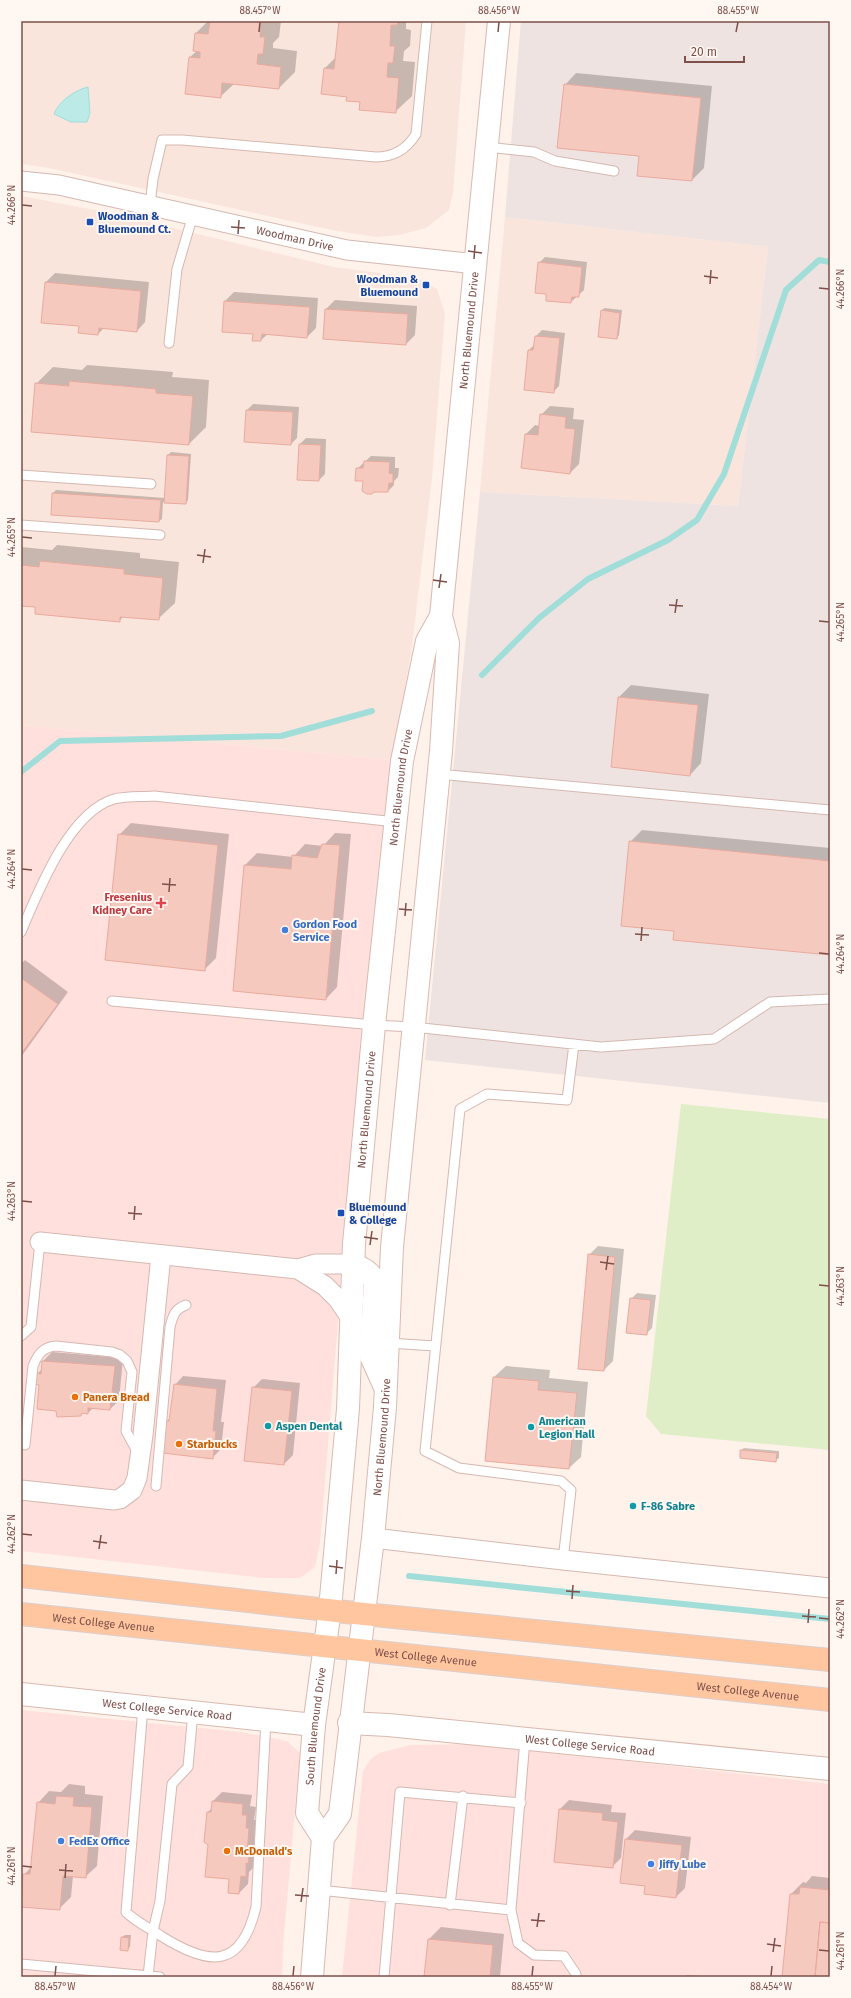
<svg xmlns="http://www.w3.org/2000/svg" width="851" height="1998" font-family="'Fira Sans',sans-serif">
  <rect width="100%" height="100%" fill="#fef2ea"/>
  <path fill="#f9e5db" d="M21,21H466L453,192L449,210L426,228L399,235L376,237L332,230L49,168L21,164Z
    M21,196L111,213L334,267L417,278L437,289L445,314L432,478L412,646L393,760L21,725Z
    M505,217L768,247L738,506L480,492Z"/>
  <path fill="#ffe0dd" d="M21,725L393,760L368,975L343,1232L338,1321L320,1543L315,1567L300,1578H264L21,1551Z
    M21,1710L241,1732L287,1741L300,1753L283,1946L282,1977H21Z
    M476,1744L830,1784V1977H342L363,1771L370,1760L379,1753L410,1745Z"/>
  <path fill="#eee3e0" d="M521,21H830V1103L425,1060L480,492L738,506L768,247L505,217Z"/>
  <path fill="#dfeec6" d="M681,1104L830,1119V1450L661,1434L646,1416Z"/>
  <path fill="#bcebe7" stroke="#a1ddd9" d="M88,87L90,113L87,122H71L54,114C59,101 75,90 88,87Z"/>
  <path fill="#0003" d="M208,21H281L279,37L273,43V48L297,51L295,72L279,88L234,84L220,97L190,57L197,51L196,33Z
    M340,21H406V29L411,30L410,46L404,51L403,61L415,62L412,96L395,112L348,96L325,68L336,57Z
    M576,73L712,86L704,168L692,180L640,156L565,85Z
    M545,257L587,262L584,290L571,302L547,293L539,263Z
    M55,273L149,282L145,322L137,331L104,328L98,334L80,325L46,282Z
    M234,292L318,298L316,328L307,337L268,334L261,340H254V333L225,301Z
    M335,300L417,306L415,335L406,344L324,338L326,309Z
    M604,308L622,310L619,335L617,338L602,311Z
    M542,330L565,333L559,386L553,392L529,350L535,344L536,336Z
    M87,365L173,372L172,377L209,380L206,427L189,444L36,384L53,367L82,370Z
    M253,404L299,407L297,438L291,444L245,441L247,410Z
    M550,406L574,408L573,419L584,420L579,464L570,473L526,434L535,425L540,426L541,415Z
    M306,438L326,439L325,474L319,480L300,444Z
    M171,452L191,454L188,500L186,503L163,502L162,519L159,521L52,514L53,493L56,490L165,498L168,455Z
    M371,456L395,457V468H399L398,477L394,481V485L388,491L364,480L357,469Z
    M57,545L140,553V558L179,562L175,603L158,619L124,616L119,621L21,605V547L52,550Z
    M631,685L709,694L701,763L690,775L612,766L619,697Z
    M131,823L229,834L216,958L204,970L119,835Z
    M642,830L830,848V954L675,930L630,842Z
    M335,833L351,834L337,987L326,999L234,990L245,865L257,853L293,857L305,844L323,846Z
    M25,960L68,992L21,1057V964Z
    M598,1246L624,1249L613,1361L604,1370L589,1255Z
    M637,1293L656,1295L652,1328L646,1334L631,1299Z
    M52,1352L123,1358L119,1401L110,1409L93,1408L88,1413L84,1412L81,1415L57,1410L40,1384L37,1374L42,1369L43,1361Z
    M506,1366L550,1370L549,1378L588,1382L581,1457L569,1468L494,1377Z
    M183,1376L226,1380L221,1422H224L221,1449L212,1458L167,1421L171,1417L175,1385Z
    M262,1379L300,1383L293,1455L284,1464L253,1388Z
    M744,1448L779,1451V1458L776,1460L741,1450Z
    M69,1784L85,1786V1794L103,1796L97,1866L85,1877L73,1876L71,1897L59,1909L21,1896V1878L32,1866L38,1803L49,1791L61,1792Z
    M222,1792L252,1795L250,1806L256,1807L254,1820H258L254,1867L249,1872L248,1884L239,1893L209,1845L208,1812L212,1808L213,1801Z
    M569,1800L612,1805L611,1812L626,1813L621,1858L612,1867L560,1809Z
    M635,1830L691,1837L685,1888L676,1897L646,1885L626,1839Z
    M812,1876L830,1878V1977H783L791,1894L803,1882L806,1883Z
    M441,1927L504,1934L500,1977H425L429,1939Z
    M125,1935H131L130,1947L127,1950L122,1937Z
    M687,1975L702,1976V1977H684Z"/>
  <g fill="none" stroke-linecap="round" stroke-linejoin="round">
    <path stroke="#a1ddd9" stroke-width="6" d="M482,675L539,618L588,579L668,540L697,520L724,474L786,290L819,260L830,262
      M21,772L60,741L281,736L372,711
      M409,1576L830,1619"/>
  </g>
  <path fill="#f6c9bf" stroke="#eaaa9e" d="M210,21H261L260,37H265L263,54H258L257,64L281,67L279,89L222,83L221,98L185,94L189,57L200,58V52L193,51L195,33L208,34Z
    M339,21H398L397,25H391L390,46H395L393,63H388L387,77L399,78L396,113L359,110L360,102L346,101L347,97L321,94L324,68L334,69Z
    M564,84L701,98L692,181L637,176L639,156L557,148Z
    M538,262L582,267L579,297H572L571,303L546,301V294L535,293Z
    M45,282L141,291L137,332L99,328L98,335L78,333L79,326L41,323Z
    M224,301L310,307L307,338L262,334L261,341H252L253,334L222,332Z
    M325,309L408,314L406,345L323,339Z
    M601,310L620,313L617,339L598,337Z
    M535,336L560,338L554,393L524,390L528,350H533Z
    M69,381L156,389V393L193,396L189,445L31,432L35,383L69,386Z
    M246,410L293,412L291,445L244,442Z
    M540,414L566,417L565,428L575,429L570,474L521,468L525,434L538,435Z
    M299,444L321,445L319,481L297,480Z
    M167,455L189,456L186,504L164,503Z
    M364,461L390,462L389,473L393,474V483H389L388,492H374L372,494H367L362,491L363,481H355L356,468H363Z
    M52,493L161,500L159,522L51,515Z
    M40,561L124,569V574L163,578L159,620L120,617V622L35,614V607L21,606V565L39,567Z
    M618,697L698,705L690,776L611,767Z
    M118,834L218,845L205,971L105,960Z
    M629,841L830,861V955L673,940L674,931L621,926Z
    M322,844L340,845L326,1000L233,991L244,865L291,869L292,855L317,858Z
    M21,978L58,1004L21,1054Z
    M588,1254L615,1257L604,1371L578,1369Z
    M630,1298L651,1300L647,1335L626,1333Z
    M42,1361L115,1366L110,1410L88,1408V1414L82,1413L81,1416L57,1417L56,1411L37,1409L39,1385L35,1384L36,1373L41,1374Z
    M493,1377L539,1381L538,1390L577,1393L569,1469L485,1461Z
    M174,1384L217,1389L213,1431H216L213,1459L163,1453L166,1421H169Z
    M252,1387L292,1391L284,1465L244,1461Z
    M740,1450L777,1453L776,1462L740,1458Z
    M56,1796L74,1797L73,1806L92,1807L86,1878L63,1876L60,1910L21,1907L23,1874H30L37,1802L55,1804Z
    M212,1801L243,1804L242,1815H247L246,1828H249L247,1856H249L248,1864L246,1863V1877L241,1876L239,1894L228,1893L229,1879L205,1877L208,1845L204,1842L207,1812H211Z
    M559,1809L603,1813L602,1820L618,1822L613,1868L554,1862Z
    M625,1839L682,1845L676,1898L644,1894L645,1886L620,1883Z
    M800,1887L830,1890V1923L820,1922L815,1977H782L790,1894H799Z
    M820,1922L830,1923V1977H815Z
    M121,1937L129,1938L128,1951L120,1950Z
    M428,1939L493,1945L490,1977H424Z"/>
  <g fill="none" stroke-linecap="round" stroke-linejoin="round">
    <defs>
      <path id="lane" d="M487,147L534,152L555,161L614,171
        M150,205L153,179L162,140H182L376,157C394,157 407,149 416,134L427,21
        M169,343L177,269L193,215
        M21,475L151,484
        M21,525L160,535
        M438,774L830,810
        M21,932C38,892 69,812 114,799C126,796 141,797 154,796L396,822
        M112,1001L374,1025L413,1027L601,1047L714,1039L770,1002L830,999
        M21,1336L31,1327L40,1242
        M388,1343L435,1346
        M25,1445L33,1366C38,1354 43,1347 56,1346L112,1352L120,1355L127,1361L132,1372L126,1431L138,1453
        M156,1486L170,1327C173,1315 175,1309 186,1305
        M563,1560L571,1490L561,1481L459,1468L425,1451L460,1109L487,1094L567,1100L574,1044
        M143,1707L126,1912C136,1922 149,1928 161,1936C209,1966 241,1970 256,1907L266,1720
        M319,1890L511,1910L518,1943L534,1955L564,1956L576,1974V1977
        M450,1905L463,1796
        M511,1910L525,1739
        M21,1964L160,1977
        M148,1976L153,1931L160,1901L172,1784L188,1767L193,1712
        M384,1977L400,1792L521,1803"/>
      <g id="street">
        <path id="s1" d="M21,181L59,185L347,250L476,264"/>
        <path d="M40,1242L298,1269L315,1264H353"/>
        <path d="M298,1269L325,1286L338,1299L350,1317"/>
        <path d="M21,1490L114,1500L120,1499L132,1490L137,1478L143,1435L161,1255"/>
        <path d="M373,1538L563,1560L830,1588"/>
      </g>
      <g id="secondary">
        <path d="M353,1264C362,1268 370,1272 375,1281L371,1356L384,1385"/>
        <path id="s2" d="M21,1694L314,1725"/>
        <path id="s3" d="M349,1723L388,1725L830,1769"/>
        <path id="s4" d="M323,1838L307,1813L314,1725L330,1609L348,1409L354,1244L374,1025L402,761L427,641L441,616"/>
        <path id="s5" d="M312,1977L323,1838L340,1814L373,1538L385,1407L392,1247L441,751L448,643L441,616L499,21"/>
      </g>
      <g id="primary">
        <path d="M21,1576L364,1614L830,1660"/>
        <path id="s6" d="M21,1614L830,1700"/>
      </g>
    </defs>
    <use href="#lane" stroke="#d5b8b1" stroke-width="11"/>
    <use href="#street" stroke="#d5b8b1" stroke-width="21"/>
    <use href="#secondary" stroke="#dab9b0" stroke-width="24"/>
    <use href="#primary" stroke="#dbcecc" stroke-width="24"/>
    <use href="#lane" stroke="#fff" stroke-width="9"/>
    <use href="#street" stroke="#fff" stroke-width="19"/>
    <use href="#secondary" stroke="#fff" stroke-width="22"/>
    <use href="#primary" stroke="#ffc6a0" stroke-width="22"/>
  </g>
  <path fill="none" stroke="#7d504a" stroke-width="1.5" d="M259,32L260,22M498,32L499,22M736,32L738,22M22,205L32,206M231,227L245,228M238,234L239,220M468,251L482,253M474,259L475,245M704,276L718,278M710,284L711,270M819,288L829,289M22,537L32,538M197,555L211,557M203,563L205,549M433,580L447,582M439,588L441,574M669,605L683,606M675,613L677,599M819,621L829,622M22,869L32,870M162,884L176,885M169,892L170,878M399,909L412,910M405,916L406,903M635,934L649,935M641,941L642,927M819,953L829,954M22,1201L32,1202M128,1213L142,1214M134,1220L135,1206M364,1237L378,1239M370,1245L372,1231M600,1262L614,1264M606,1270L608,1256M819,1285L829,1286M22,1534L32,1535M93,1541L107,1543M99,1549L101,1535M329,1566L343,1568M336,1574L337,1560M566,1591L580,1592M572,1599L573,1585M802,1616L816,1617M819,1618L829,1619M808,1623L809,1609M22,1866L32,1867M59,1870L73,1871M65,1878L66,1864M295,1895L309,1896M301,1902L303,1888M531,1920L545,1921M537,1927L539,1913M767,1944L781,1946M819,1950L829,1951M773,1952L775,1938M55,1976L56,1966M293,1976L294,1966M532,1976L533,1966M771,1976L772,1966"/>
  <g fill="#1a4fb4" stroke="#fff7f2" stroke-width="1.5">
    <rect x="86" y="218" width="8" height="8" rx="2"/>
    <rect x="422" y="281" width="8" height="8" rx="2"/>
    <rect x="337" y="1209" width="8" height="8" rx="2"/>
  </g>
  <path fill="#e0444e" stroke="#fff7f2" stroke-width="1.5" d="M159 897h4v4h4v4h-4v4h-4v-4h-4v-4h4z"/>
  <g fill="#3f7fe0" stroke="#fff7f2" stroke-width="1.5">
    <circle cx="285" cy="930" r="4"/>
    <circle cx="61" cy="1841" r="4"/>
    <circle cx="651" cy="1864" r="4"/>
  </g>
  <g fill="#e8710a" stroke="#fff7f2" stroke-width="1.5">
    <circle cx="75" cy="1397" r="4"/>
    <circle cx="179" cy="1444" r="4"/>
    <circle cx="227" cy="1851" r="4"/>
  </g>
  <g fill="#0f9aa8" stroke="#fff7f2" stroke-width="1.5">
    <circle cx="268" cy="1426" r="4"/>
    <circle cx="531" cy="1427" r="4"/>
    <circle cx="633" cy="1506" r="4"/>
  </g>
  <g text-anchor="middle" stroke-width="4" stroke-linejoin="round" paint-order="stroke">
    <g font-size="11" font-weight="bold" fill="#164399" stroke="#fff7f2" text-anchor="start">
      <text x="98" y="220">Woodman &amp;<tspan x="98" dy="13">Bluemound Ct.</tspan></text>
      <text x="418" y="283" text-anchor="end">Woodman &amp;<tspan x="418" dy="13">Bluemound</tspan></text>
      <text x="349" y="1211">Bluemound<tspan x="349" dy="13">&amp; College</tspan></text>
    </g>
    <g font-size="11" fill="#7d504a" stroke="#fff7f2">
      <text dy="4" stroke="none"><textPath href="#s1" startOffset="280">Woodman Drive</textPath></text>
      <text dy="4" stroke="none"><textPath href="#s5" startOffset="1660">North Bluemound Drive</textPath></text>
      <text dy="4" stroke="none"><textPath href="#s4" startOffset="1060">North Bluemound Drive</textPath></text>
      <text dy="4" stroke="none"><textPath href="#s4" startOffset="736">North Bluemound Drive</textPath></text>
      <text dy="4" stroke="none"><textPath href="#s5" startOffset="548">North Bluemound Drive</textPath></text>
      <text dy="4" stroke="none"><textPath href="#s6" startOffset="83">West College Avenue</textPath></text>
      <text dy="4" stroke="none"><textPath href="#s6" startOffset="407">West College Avenue</textPath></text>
      <text dy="4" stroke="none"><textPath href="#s6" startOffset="731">West College Avenue</textPath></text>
      <text dy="4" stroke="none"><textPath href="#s2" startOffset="147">West College Service Road</textPath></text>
      <text dy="4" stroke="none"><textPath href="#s4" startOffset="117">South Bluemound Drive</textPath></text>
      <text dy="4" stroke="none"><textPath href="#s3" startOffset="242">West College Service Road</textPath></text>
    </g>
    <g font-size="11" font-weight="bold" fill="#be3a42" stroke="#fff7f2" text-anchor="end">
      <text x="152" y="901">Fresenius<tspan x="152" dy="13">Kidney Care</tspan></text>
    </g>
    <g font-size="11" font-weight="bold" fill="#366cbe" stroke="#fff7f2" text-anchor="start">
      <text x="293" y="928">Gordon Food<tspan x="293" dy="13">Service</tspan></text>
      <text x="69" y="1845">FedEx Office</text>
      <text x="659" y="1868">Jiffy Lube</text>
    </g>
    <g font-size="11" font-weight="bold" fill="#c56008" stroke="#fff7f2" text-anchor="start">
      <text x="83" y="1401">Panera Bread</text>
      <text x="187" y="1448">Starbucks</text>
      <text x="235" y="1855">McDonald's</text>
    </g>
    <g font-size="11" font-weight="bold" fill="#0d838f" stroke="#fff7f2" text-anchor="start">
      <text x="539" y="1425">American<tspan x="539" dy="13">Legion Hall</tspan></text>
      <text x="276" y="1430">Aspen Dental</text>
      <text x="641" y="1510">F-86 Sabre</text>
    </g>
  </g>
  <rect width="851" height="1998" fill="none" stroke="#fff7f2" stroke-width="44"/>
  <path d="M685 56v6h59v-6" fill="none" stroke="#7d504a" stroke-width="2"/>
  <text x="691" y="56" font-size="12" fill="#7d504a" stroke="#fff7f2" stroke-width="3" paint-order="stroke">20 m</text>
  <rect x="22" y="22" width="807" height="1954" fill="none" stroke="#7d504a" stroke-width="1.5"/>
  <g font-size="10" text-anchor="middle" fill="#7d504a">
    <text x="260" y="14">88.457°W</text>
    <text x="499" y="14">88.456°W</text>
    <text x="738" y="14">88.455°W</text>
    <text transform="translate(11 205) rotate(-90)" y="4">44.266°N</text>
    <text transform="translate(840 289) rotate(-90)" y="4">44.266°N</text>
    <text transform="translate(11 537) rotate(-90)" y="4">44.265°N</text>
    <text transform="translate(840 622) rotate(-90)" y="4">44.265°N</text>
    <text transform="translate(11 869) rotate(-90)" y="4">44.264°N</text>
    <text transform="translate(840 954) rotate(-90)" y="4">44.264°N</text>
    <text transform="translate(11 1201) rotate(-90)" y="4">44.263°N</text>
    <text transform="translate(840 1286) rotate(-90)" y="4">44.263°N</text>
    <text transform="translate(11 1534) rotate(-90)" y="4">44.262°N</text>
    <text transform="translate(840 1619) rotate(-90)" y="4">44.262°N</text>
    <text transform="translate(11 1866) rotate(-90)" y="4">44.261°N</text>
    <text transform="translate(840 1951) rotate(-90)" y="4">44.261°N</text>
    <text x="55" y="1990">88.457°W</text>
    <text x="293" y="1990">88.456°W</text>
    <text x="532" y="1990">88.455°W</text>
    <text x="771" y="1990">88.454°W</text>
  </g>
</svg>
